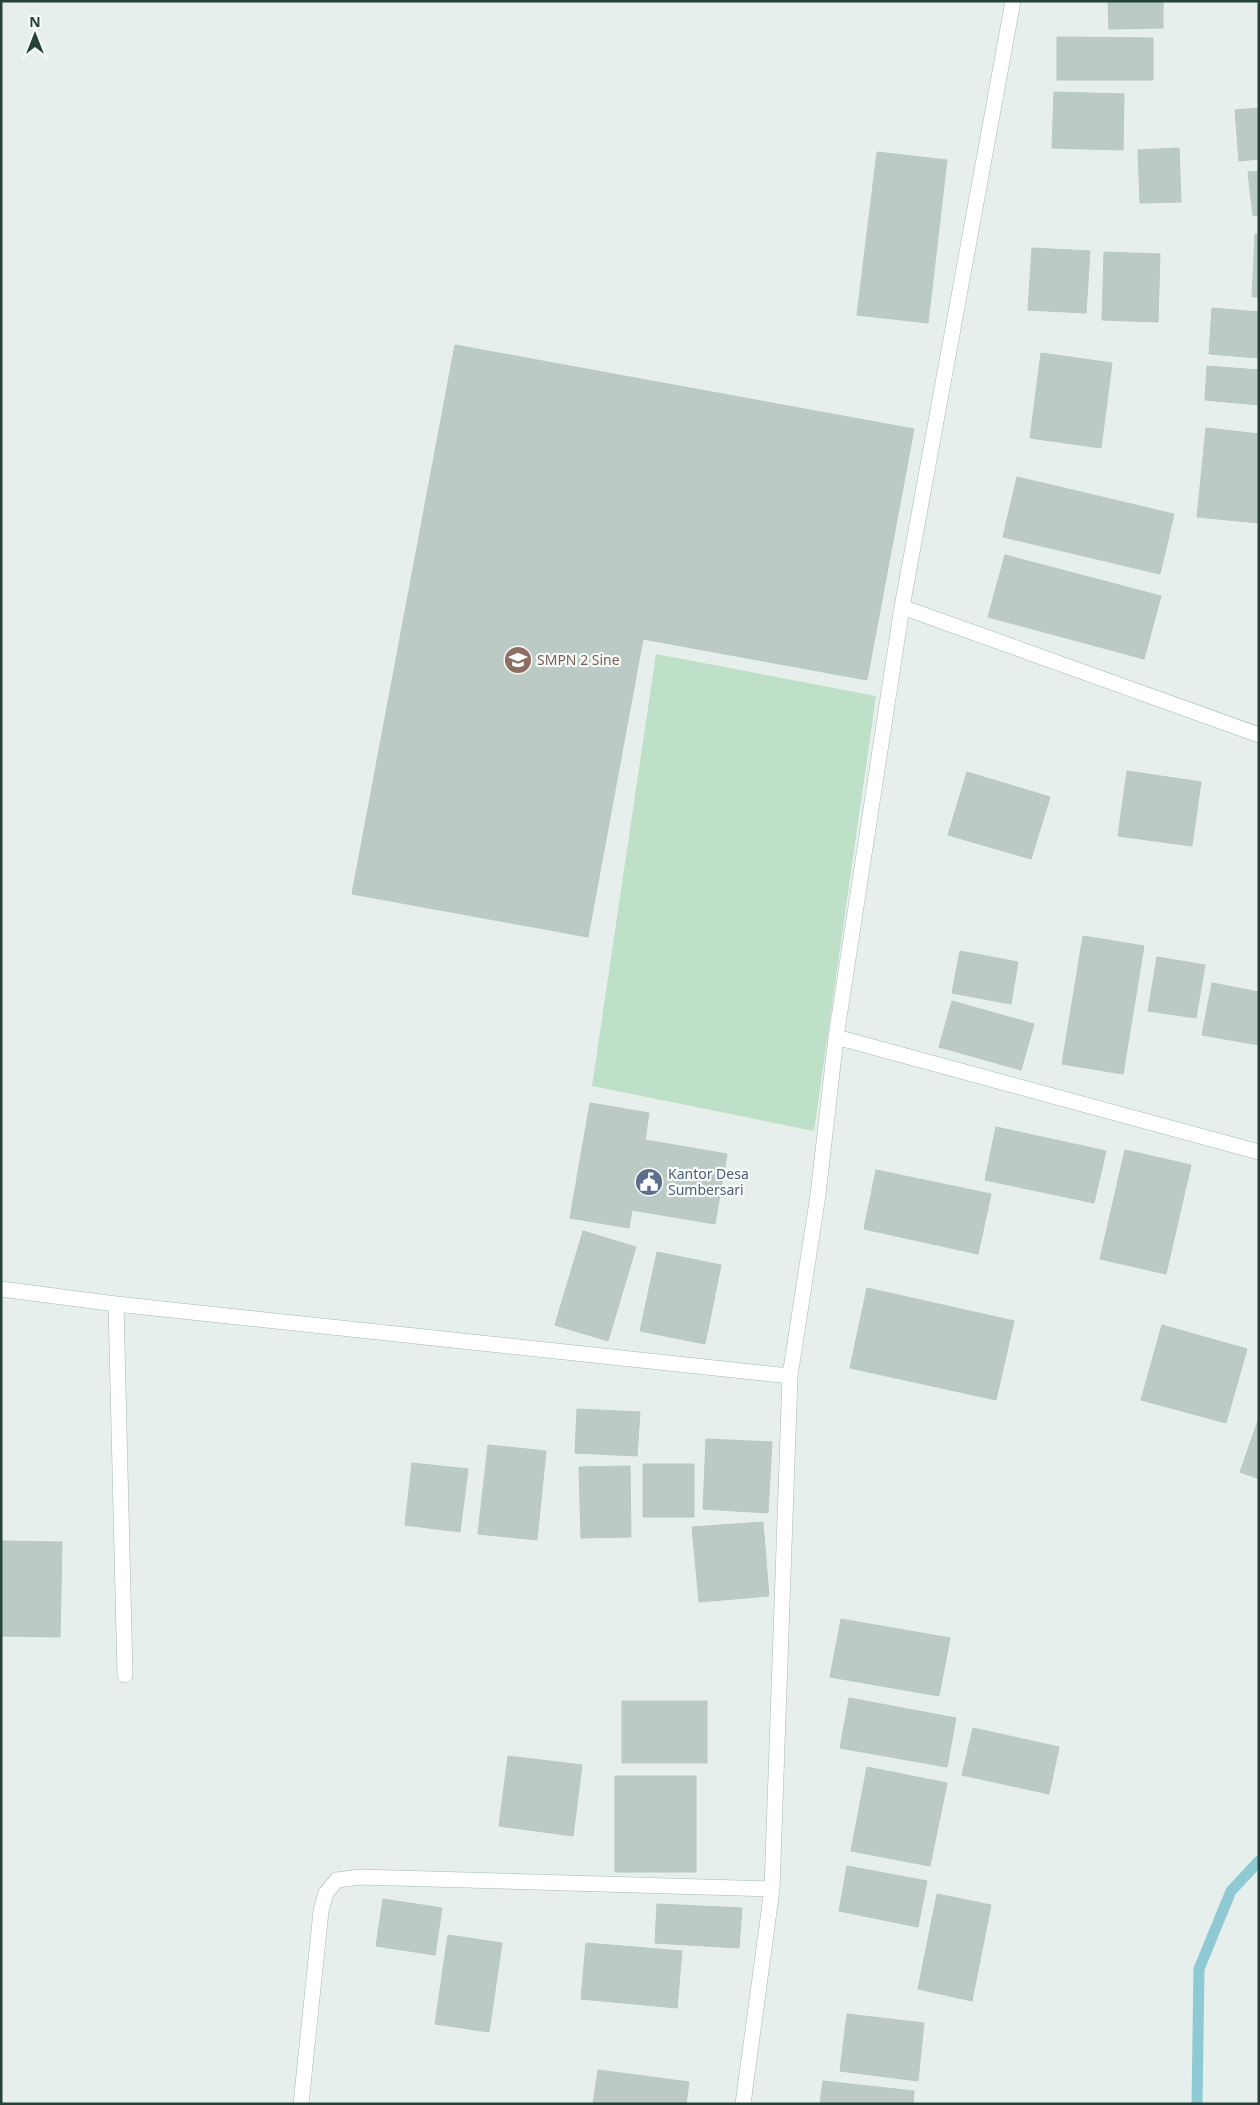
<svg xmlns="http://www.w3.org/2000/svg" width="1260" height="2105" font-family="'Noto Sans',sans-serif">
  <rect width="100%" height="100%" fill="#e6efeb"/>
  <path fill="#bfe0c8" d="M656,654L876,696L814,1131L592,1086Z"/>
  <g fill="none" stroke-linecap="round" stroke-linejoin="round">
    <path stroke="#8ec9d4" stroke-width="11" d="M1197,2104L1199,1969L1231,1891L1259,1861"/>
  </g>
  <path fill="#bbcac4" stroke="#b8c9c2" d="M1108,1H1163V28L1109,29Z
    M1057,37L1153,38V80H1057Z
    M1054,92L1124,94L1123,150L1052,148Z
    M1259,108V159L1239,161L1235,110Z
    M1179,148L1181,202L1140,203L1138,150Z
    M877,152L947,160L928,323L857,315Z
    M1259,171V215L1253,216L1248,172Z
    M1255,234L1259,235V297H1252Z
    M1032,248L1090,251L1086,313L1028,310Z
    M1104,252L1160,254L1158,322L1102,320Z
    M1212,308L1259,312V358L1209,354Z
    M455,345L914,429L867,680L643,639L588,937L352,894Z
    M1041,353L1112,363L1101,448L1030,438Z
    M1207,366L1259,370V405L1205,400Z
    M1206,428L1259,434V523L1197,517Z
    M1017,477L1174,514L1160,574L1003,537Z
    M1005,555L1161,596L1144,659L988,617Z
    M1127,771L1201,782L1192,846L1118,836Z
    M967,772L1050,797L1031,859L948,835Z
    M1083,936L1144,946L1123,1074L1062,1064Z
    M960,951L1018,962L1011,1004L952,993Z
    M1157,957L1205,965L1196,1018L1148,1011Z
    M1212,983L1259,992V1045L1202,1035Z
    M952,1001L1034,1024L1021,1070L939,1047Z
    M590,1103L649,1113L645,1140L727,1154L715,1224L632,1210L629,1228L570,1218Z
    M996,1127L1106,1151L1094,1203L985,1180Z
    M1125,1150L1191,1165L1166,1274L1100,1259Z
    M876,1170L991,1194L978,1254L864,1229Z
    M583,1231L636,1247L608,1341L555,1325Z
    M657,1252L721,1265L705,1344L640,1331Z
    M867,1288L1014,1321L996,1400L850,1368Z
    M1162,1325L1247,1349L1226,1423L1141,1400Z
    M577,1409L640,1412L637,1456L575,1453Z
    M1259,1418V1479L1240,1472Z
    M706,1439L772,1442L768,1513L703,1509Z
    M488,1445L546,1451L537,1540L478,1534Z
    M412,1463L468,1469L460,1532L405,1525Z
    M643,1464H694V1517H643Z
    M630,1466L631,1537L581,1538L579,1467Z
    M763,1522L769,1596L699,1602L692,1527Z
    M1,1541L62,1542L60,1637L1,1636Z
    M841,1619L950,1638L939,1696L830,1677Z
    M849,1698L956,1718L947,1767L840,1748Z
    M622,1701H707V1763H622Z
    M973,1728L1059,1747L1049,1794L962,1775Z
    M508,1756L582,1765L573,1836L499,1826Z
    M867,1767L947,1783L930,1866L851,1851Z
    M615,1776H696V1872H615Z
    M847,1866L927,1881L918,1927L839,1911Z
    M937,1894L991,1905L972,2001L918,1989Z
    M383,1899L442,1908L435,1955L376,1946Z
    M657,1904L742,1908L739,1948L655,1943Z
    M448,1935L502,1943L489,2032L435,2024Z
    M586,1943L682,1951L677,2008L581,1999Z
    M847,2014L924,2023L918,2081L840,2071Z
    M598,2070L689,2082L686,2104H593Z
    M823,2081L914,2091L913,2104H820Z"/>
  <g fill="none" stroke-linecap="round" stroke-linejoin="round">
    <defs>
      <path id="minor" d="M902,607L1259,735
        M836,1037L1259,1152
        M1,1289L116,1304L790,1376
        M116,1304L125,1675
        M301,2104L321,1911L326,1893L337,1880L360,1877L772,1889
        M743,2104L772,1889L790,1376L818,1195L836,1037L902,607L1013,1"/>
    </defs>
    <use href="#minor" stroke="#a8b8b2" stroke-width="16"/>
    <use href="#minor" stroke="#fff" stroke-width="15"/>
  </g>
  <defs>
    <symbol id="school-disc" viewBox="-11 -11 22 22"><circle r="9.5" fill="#8d6e63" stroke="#f7fbf9"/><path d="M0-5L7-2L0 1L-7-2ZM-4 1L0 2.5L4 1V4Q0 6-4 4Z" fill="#fff"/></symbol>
    <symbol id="civic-disc" viewBox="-11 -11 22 22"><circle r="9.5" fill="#5c6f8a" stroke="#f7fbf9"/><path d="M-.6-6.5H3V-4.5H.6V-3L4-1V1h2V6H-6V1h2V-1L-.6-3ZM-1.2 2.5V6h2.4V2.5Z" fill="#fff"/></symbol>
  </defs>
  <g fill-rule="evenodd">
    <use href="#school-disc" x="502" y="644" width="32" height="32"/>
    <use href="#civic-disc" x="633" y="1166" width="32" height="32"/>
  </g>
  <g text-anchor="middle" stroke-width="4.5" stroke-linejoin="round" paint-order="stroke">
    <g font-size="14" fill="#785e54" stroke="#f7fbf9" text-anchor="start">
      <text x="537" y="665">SMPN 2 Sine</text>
    </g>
    <g font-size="14" fill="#4e5e75" stroke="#f7fbf9" text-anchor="start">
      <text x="668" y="1179">Kantor Desa<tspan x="668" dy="16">Sumbersari</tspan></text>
    </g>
  </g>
  <rect width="1260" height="2105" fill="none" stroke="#24423a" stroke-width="5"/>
  <g transform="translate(35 35)" stroke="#f7fbf9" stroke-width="4" paint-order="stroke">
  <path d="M0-4L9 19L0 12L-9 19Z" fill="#24423a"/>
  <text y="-8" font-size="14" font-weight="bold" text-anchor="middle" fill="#24423a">N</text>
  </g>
</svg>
